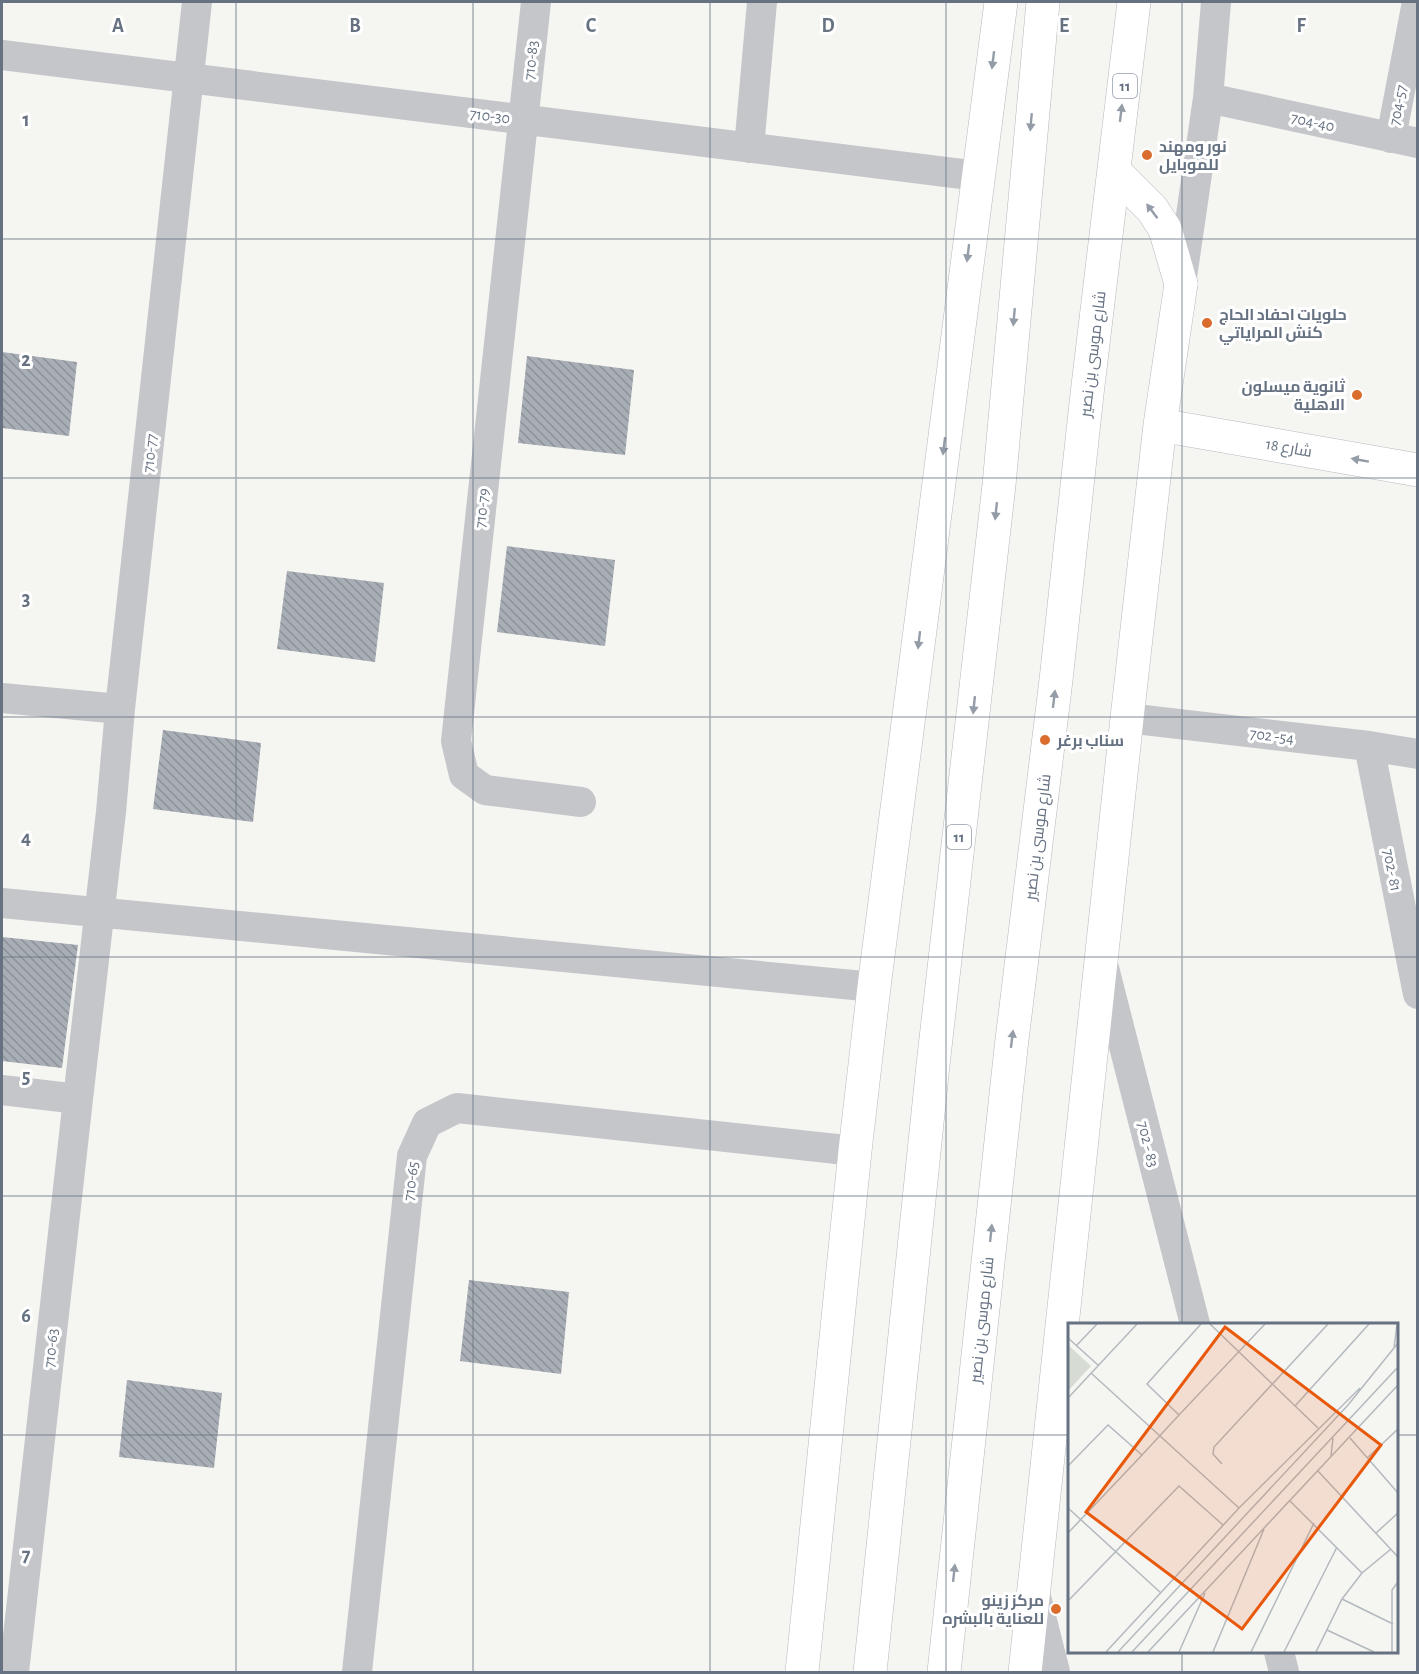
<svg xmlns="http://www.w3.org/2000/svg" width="1419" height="1674" font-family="'Alegreya Sans',Cairo,sans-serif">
  <defs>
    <pattern id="building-back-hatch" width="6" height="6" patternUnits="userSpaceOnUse" patternTransform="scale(1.5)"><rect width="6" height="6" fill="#a8aeb5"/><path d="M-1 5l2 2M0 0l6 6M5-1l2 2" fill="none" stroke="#8d9299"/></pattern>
  </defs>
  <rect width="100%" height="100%" fill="#f5f5f2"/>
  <path fill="url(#building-back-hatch)" d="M2,352L77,362L69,436L2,428Z
    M527,356L634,370L625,455L518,443Z
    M507,546L615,560L605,646L497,632Z
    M287,571L384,583L375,662L277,649Z
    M163,730L261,743L253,822L153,809Z
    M2,937L78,945L62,1068L2,1061Z
    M469,1280L569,1292L561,1374L460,1361Z
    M127,1380L222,1393L214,1468L119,1457Z"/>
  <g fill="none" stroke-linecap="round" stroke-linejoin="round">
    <defs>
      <path id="secondary" d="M1160,425L1418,470
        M802,1672L855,1151L874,987L1001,2
        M1025,1672L1127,718L1160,425L1181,284"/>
      <path id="primary" d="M1114,171L1152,209L1165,229L1181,284
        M870,1672L933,1065L999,485L1043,2
        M944,1672L1011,1048L1056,680L1087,394L1134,2"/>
    </defs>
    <use href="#secondary" stroke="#b6b9be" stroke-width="34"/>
    <use href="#primary" stroke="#b4b8bc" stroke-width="34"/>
    <path stroke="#c4c6ca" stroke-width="30" d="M536,2L456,741L464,775L485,790L581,802
      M2,55L978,176
      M1208,98L1418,143
      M1391,138L1417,2
      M749,148L762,2
      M1181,284L1208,98L1216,2
      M2,698L120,709L197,2
      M1127,718L1369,746L1418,754
      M1369,746L1418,994
      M2,903L874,987
      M1103,964L1195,1324
      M2,1090L78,1099L14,1672
      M78,1099L111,812L120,709
      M1036,1597L1055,1672
      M1279,1652L1284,1672
      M357,1672L412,1156L427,1123L457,1108L855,1151"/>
    <use href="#secondary" stroke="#fff" stroke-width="33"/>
    <use href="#primary" stroke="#fff" stroke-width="33"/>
  </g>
  <defs><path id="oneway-solid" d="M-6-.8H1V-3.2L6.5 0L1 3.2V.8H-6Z" transform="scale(1.5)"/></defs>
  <g fill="#949ca8">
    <use href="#oneway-solid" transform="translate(993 60) rotate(97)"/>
    <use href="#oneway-solid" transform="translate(1121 113) rotate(-83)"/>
    <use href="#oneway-solid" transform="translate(1031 122) rotate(95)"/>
    <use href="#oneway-solid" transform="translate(1152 211) rotate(-127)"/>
    <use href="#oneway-solid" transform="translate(968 253) rotate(97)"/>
    <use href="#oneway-solid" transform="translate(1014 317) rotate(95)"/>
    <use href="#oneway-solid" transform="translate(944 446) rotate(97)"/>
    <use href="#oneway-solid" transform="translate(1360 460) rotate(-170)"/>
    <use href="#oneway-solid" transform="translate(996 511) rotate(96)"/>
    <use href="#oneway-solid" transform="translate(919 640) rotate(97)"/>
    <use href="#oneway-solid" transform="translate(1054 699) rotate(-83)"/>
    <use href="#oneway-solid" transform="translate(974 705) rotate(96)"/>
    <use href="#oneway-solid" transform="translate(1012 1039) rotate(-83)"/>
    <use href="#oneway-solid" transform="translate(991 1233) rotate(-84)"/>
    <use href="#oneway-solid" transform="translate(954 1573) rotate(-84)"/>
  </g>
  <path fill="none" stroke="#667282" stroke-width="1.5" stroke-opacity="0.55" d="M236,2V1672M473,2V1672M710,2V1672M946,2V1672M1182,2V1324M2,239H1418M2,478H1418M2,717H1418M2,957H1418M2,1196H1418M2,1435H1070M1396,1435H1418M1182,1652V1672"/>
  <g fill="#da6d2e" stroke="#fff" stroke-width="2">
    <circle cx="1147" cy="155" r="6"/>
    <circle cx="1207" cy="323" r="6"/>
    <circle cx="1357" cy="395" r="6"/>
    <circle cx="1045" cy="740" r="6"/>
    <circle cx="1056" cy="1609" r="6"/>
  </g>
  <g text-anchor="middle" stroke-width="6" stroke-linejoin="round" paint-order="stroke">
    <g fill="#fff" stroke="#949ca8" stroke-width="1.5">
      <rect x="1113" y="74" width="24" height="24" rx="4.5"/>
      <rect x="947" y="825" width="24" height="24" rx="4.5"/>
    </g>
    <g font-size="15" font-weight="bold" fill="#667282">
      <text x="1125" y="91">11</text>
      <text x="959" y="842">11</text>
    </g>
    <g font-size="16" fill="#667282" stroke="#fff">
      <text transform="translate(530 60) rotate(-84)" y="6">710-83</text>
      <text transform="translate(1397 105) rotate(-79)" y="6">704-57</text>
      <text transform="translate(490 115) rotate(7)" y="6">710-30</text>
      <text transform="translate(1313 121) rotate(12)" y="6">704-40</text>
      <text transform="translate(1092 354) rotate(-83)" y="6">شارع موسى بن نصير</text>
      <text transform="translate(1289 447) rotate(10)" y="6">شارع 18</text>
      <text transform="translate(149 453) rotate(-84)" y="6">710-77</text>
      <text transform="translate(481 508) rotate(-84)" y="6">710-79</text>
      <text transform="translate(1272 735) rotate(7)" y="6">702 -54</text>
      <text transform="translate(1037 837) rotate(-83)" y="6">شارع موسى بن نصير</text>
      <text transform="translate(1393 870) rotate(79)" y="6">702- 81</text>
      <text transform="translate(1149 1144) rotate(76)" y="6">702 - 83</text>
      <text transform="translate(410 1181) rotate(-83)" y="6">710-65</text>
      <text transform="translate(981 1320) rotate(-84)" y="6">شارع موسى بن نصير</text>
      <text transform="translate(50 1348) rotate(-84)" y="6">710-63</text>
    </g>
    <g font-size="16" font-weight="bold" fill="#667282" stroke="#fff" text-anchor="start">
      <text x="1159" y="152">نور ومهند<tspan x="1159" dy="18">للموبايل</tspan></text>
      <text x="1219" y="320">حلويات احفاد الحاج<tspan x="1219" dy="18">كنش المراياتي</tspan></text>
      <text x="1345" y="392" text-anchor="end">ثانوية ميسلون<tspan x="1345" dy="18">الاهلية</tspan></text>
      <text x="1057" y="746">سناب برغر</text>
      <text x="1044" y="1606" text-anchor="end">مركز زينو<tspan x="1044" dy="18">للعناية بالبشره</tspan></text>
    </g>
  </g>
  <g transform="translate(1068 1323)">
    <rect width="330" height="330" fill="#f5f5f2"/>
    <path d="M0,22L23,43L0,68Z" fill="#d6dcd3"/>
    <path fill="none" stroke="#b3b9be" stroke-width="1.5" d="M133,1L79,61L111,92L197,1M142,1L250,105M0,15L30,42M8,23L29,1M326,25L329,1M23,50L171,185M0,75L69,1M227,83L301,1M282,115L330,170M74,132L111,92M263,133L265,115M299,135L330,106M154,141L145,131L146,124L260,1M0,143L40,102L74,132L0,210M249,147L330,234M221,177L294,250M0,185L93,270M308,210L330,190M274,276L325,301M0,278L111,163L155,202M259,307L306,329M38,329L171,185L292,65M50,329L280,82L330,20M64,329L330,44M80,329L330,62M111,329L137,270M145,329L196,206M183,329L246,200M216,329L269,224M248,329L274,276L294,250L323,226M324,329V267L330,259"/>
    <path fill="#e8590c" fill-opacity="0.15" stroke="#e8590c" stroke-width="3" d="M157,4L313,122L174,306L18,189Z"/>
    <rect width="330" height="330" fill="none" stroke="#667282" stroke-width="3"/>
  </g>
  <g font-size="20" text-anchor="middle" font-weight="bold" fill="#667282" stroke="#fff" stroke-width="6" stroke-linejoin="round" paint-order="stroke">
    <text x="118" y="32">A</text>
    <text x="355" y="32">B</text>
    <text x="591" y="32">C</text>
    <text x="828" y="32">D</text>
    <text x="1064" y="32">E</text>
    <text x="1301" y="32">F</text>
    <text x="26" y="126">1</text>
    <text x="26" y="366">2</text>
    <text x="26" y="605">3</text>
    <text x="26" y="844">4</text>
    <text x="26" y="1083">5</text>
    <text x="26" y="1322">6</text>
    <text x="26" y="1561">7</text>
  </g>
  <rect width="1419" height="1674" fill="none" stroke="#667282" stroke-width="6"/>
</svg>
